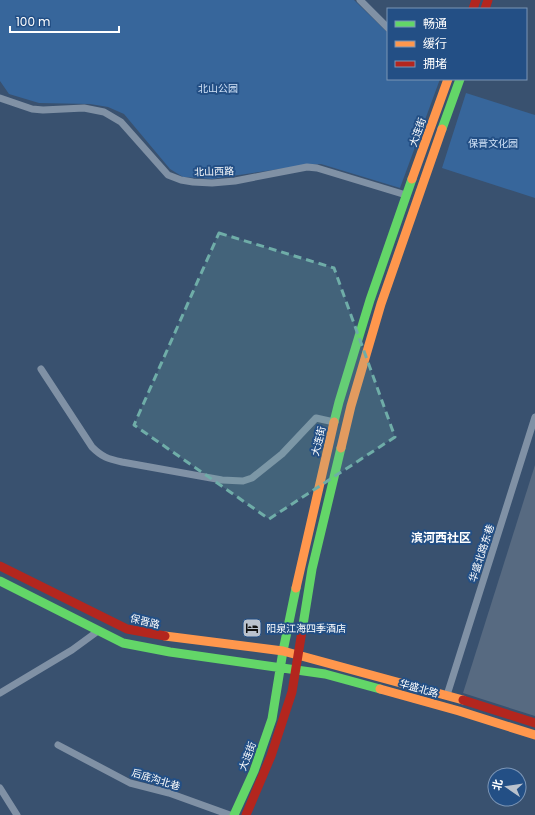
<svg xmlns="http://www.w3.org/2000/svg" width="535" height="815" font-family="Poppins,'Noto Sans SC',sans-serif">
  <rect width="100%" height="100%" fill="#39516f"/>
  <path fill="#37669b" d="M0,0H354L388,33V79H440L400,188L321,164L307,165L212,179L183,177L170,169L124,114L108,107L90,104L39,103L9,94L0,81Z
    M466,93L535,115V198L442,168Z"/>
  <path fill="#576a81" d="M535,465V716L463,693Z"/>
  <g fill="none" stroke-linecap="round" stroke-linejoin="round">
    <path stroke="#8091a5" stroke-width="7" d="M360,0L388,28
      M0,98L32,109L43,110L84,108L104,112L121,122L168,175L181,180L193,182L212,183L235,181L307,167L317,168L406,195
      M41,369L92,447C102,457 108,459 122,462L222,480L243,481L252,478L282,454L316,418L334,422
      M0,693L72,650L98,631
      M447,695L535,417
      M58,745L130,783L169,793L230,815
      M0,788L17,815"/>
    <path stroke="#63d668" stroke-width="9" d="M442,129L460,79
      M334,422L339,402L370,300L412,179
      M0,581L123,643L170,652L325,674L380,689
      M302,631L312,569L341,448
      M234,815L254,771L272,719L283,651L296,588"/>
    <path stroke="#ff974d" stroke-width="9" d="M412,179L448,79
      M341,448L351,406L381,304L442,129
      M296,588L334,422
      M165,636L283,651L463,700
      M380,689L459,711L535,735"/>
    <path stroke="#b3261e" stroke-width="9" d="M473,9L476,0
      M485,9L488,0
      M0,566L127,629L165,636
      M463,700L535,723
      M246,815L271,756L292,692L302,631"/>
  </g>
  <path fill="#6fada8" fill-opacity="0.2" stroke="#6fada8" stroke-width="3" stroke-dasharray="8 5" stroke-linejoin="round" d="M219,233L334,268L395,437L269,519L134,425Z"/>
  <defs>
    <symbol id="hotel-square" viewBox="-11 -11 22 22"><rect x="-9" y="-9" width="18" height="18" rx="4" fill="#bac2cd" stroke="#234f85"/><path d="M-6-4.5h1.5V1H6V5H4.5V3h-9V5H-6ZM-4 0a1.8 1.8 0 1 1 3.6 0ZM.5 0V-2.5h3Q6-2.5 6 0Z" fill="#111"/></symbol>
  </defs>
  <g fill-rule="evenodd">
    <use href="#hotel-square" x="241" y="617" width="22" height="22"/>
  </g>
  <g text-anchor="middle" stroke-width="4" stroke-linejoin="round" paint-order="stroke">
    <g font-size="10" fill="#d0e2f7" stroke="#234f85">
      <text x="218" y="92">北山公园</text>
      <text x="493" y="147">保晋文化园</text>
    </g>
    <g font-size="10" fill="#fff" stroke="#234f85">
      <text transform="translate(417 132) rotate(-70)" y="4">大连街</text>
      <text transform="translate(214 171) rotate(-2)" y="4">北山西路</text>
      <text transform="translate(318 441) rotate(-76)" y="4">大连街</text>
      <text transform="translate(481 553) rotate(-72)" y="4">华盛北路东巷</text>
      <text transform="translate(145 621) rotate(14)" y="4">保晋路</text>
      <text transform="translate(419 688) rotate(16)" y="4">华盛北路</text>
      <text transform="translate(247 756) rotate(-69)" y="4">大连街</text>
      <text transform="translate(156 779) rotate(17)" y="4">后底沟北巷</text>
    </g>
    <g font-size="10" fill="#fff" stroke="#234f85" text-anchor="start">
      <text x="266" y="632">阳泉江海四季酒店</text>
    </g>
    <g font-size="12" font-weight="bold" fill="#fff" stroke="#234f85">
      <text x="441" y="542">滨河西社区</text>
    </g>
  </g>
  <rect x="387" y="8" width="140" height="72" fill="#234f85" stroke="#7b95b6"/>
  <rect x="395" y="21" width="20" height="6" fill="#63d668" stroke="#7b95b6"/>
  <text x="423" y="28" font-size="12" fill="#ffffff">畅通</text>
  <rect x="395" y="41" width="20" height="6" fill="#ff974d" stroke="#7b95b6"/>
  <text x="423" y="48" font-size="12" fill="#ffffff">缓行</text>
  <rect x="395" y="61" width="20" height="6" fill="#b3261e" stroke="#7b95b6"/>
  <text x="423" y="68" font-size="12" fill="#ffffff">拥堵</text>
  <g transform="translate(507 787) rotate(283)"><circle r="19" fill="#234f85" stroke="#7b95b6"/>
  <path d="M0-3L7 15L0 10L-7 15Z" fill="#bac2cd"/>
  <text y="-6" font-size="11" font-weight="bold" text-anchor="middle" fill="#ffffff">北</text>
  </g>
  <path d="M10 26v6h109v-6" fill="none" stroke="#ffffff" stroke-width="2"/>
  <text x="16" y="26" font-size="12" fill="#ffffff" stroke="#234f85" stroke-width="3" paint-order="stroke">100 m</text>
</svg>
